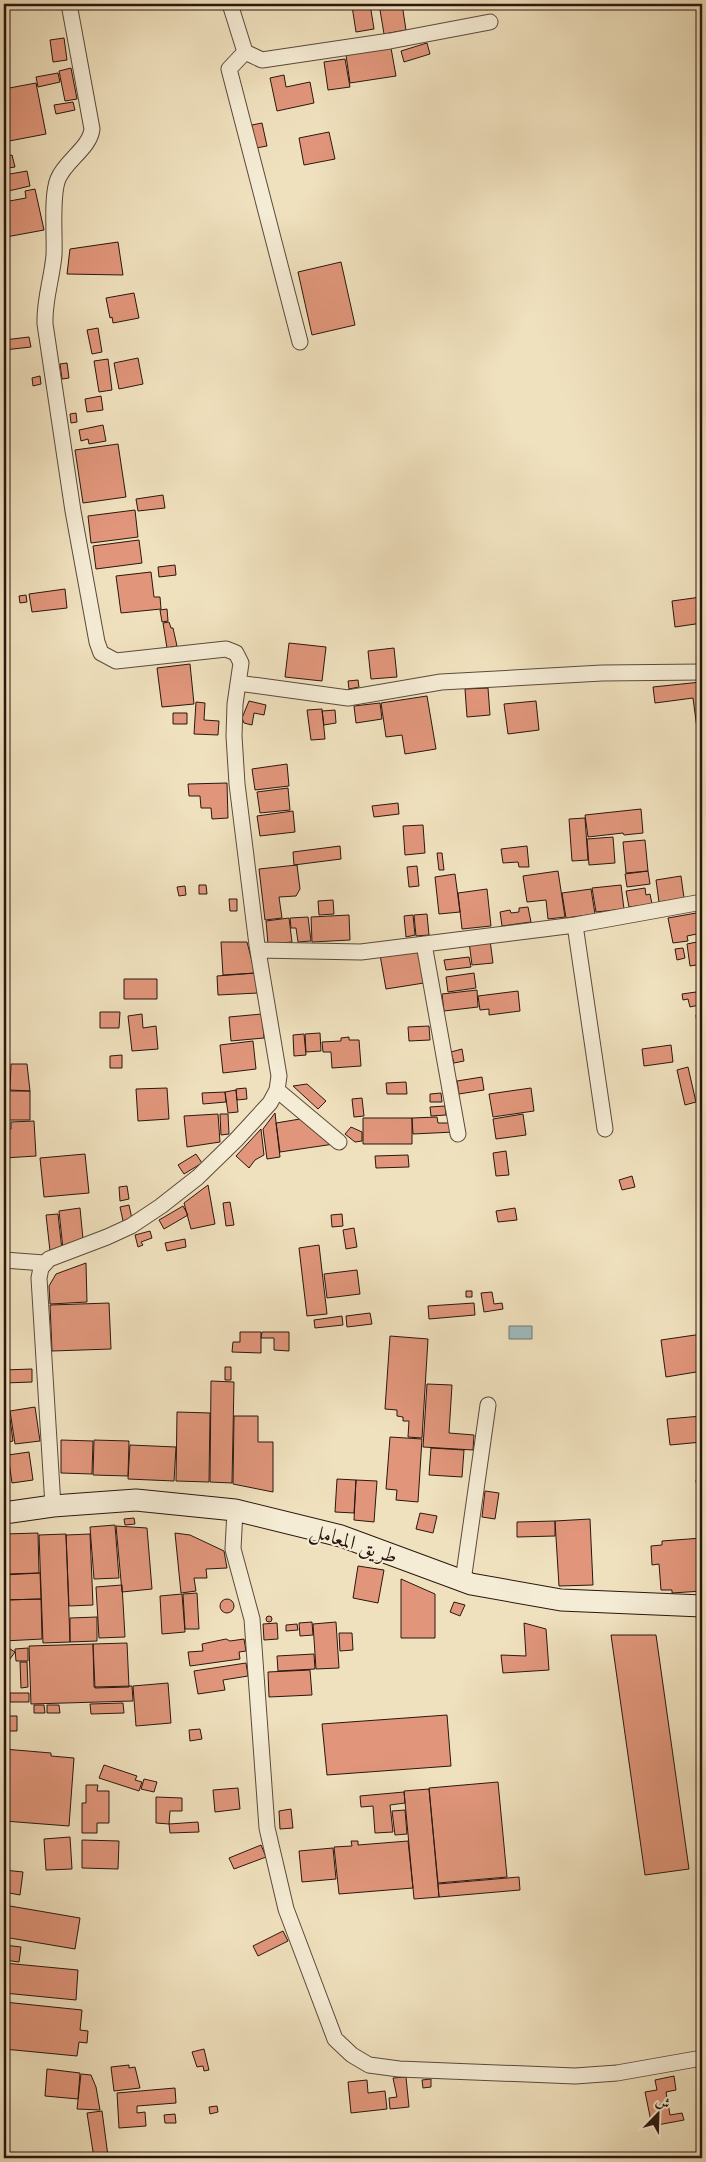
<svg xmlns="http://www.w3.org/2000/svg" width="706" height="2162" font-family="Cardo,Amiri,serif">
  <rect width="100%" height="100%" fill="#f0e1be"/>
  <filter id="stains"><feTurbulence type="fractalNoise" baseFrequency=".004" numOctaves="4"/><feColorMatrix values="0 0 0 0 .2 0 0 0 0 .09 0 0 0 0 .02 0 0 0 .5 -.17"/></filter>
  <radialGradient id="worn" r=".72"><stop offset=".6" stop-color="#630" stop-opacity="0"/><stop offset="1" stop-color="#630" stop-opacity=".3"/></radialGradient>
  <path fill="#a0bbbd" stroke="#717977" d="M509,1326H532V1339H509Z"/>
  <path fill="#e1967b" stroke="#2a170e" d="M356,4H370L374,29L356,32L352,6Z
    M379,4H402L406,30L384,34Z
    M64,38L67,60L53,62L50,40Z
    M427,43L430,54L404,62L401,51Z
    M391,48L396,76L350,83L346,55Z
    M345,59L350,87L328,90L324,62Z
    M71,68L77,99L65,101L59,71Z
    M58,73L60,82L38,87L36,77Z
    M284,75L286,87L310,82L314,103L277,111L270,78Z
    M36,83L46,134L4,142V89Z
    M73,102L75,110L56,114L54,105Z
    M262,123L267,146L256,148L252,125Z
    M329,132L335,159L304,165L299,138Z
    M12,155L15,167L8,168L6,157Z
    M27,171L30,186L4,192V175Z
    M35,189L44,230L6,237L4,202L26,198L25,191Z
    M118,242L123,275L67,274L70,249Z
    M341,262L355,325L312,335L298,272Z
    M134,293L139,318L113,323L112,317L110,318L106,298Z
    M98,328L102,352L92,354L87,330Z
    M29,337L31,347L4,350V340Z
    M138,358L143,384L119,389L114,363Z
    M108,359L112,390L99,392L94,361Z
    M67,363L69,378L62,379L60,364Z
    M40,376L41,384L33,386L32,378Z
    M101,396L103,410L87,412L85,399Z
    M76,413L77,422L71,423L70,414Z
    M103,425L106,441L89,444L88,439L81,441L79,430Z
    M118,444L126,497L83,503L75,450Z
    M163,495L165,508L138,511L136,499Z
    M135,510L138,537L91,543L88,516Z
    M139,540L142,563L96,569L93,546Z
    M175,565L176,575L159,577L158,567Z
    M151,572L154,597H160L161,609L121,613L116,576Z
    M65,589L67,608L32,612L29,594Z
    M26,595L27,602L20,603L19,596Z
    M701,597L702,623L675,627L672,601Z
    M167,609L168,621L162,622L160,610Z
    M169,622L171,628H173L177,646L167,648L163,623Z
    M289,643L326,647L322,681L285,677Z
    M394,648L397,677L371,679L368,651Z
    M190,664L194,704L162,707L157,668Z
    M358,680L359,687L349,689L348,681Z
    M701,682L702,735L698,736L693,698L655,703L653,687Z
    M488,688L490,715L467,717L465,689Z
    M427,696L436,749L405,754L402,735L386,737L381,703Z
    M249,701L266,705L264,715L254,713L252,725L244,723L242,718Z
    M536,701L539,730L508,734L504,704Z
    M196,702L205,703L204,720L219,721L218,735L194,734Z
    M380,703L382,719L356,723L354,706Z
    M322,709L325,739L311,740L307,710Z
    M335,710L336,723L324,725L322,711Z
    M173,713H187V724H173Z
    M287,764L289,786L255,790L252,769Z
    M227,783L228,818L212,819L211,808H201L200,796H189L188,784Z
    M288,788L290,810L260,813L257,792Z
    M398,803L399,814L374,817L372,806Z
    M641,809L643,833L624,835L623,833L588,837L585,815Z
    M293,811L295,832L260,836L257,816Z
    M585,818L588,860L572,861L569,819Z
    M423,825L425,853L405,855L403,826Z
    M613,837L615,863L589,865L587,839Z
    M645,840L648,871L626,873L623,842Z
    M340,846L341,859L294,865L293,852Z
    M527,846L529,867H519L518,862L503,863L501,849Z
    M437,853H442L444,870H439Z
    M297,865L300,889L296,896L279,897L282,918L265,920L259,869Z
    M417,866L419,886L409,887L407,867Z
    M558,871L565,917L548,919L546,900L527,902L523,876Z
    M648,871L650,884L627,887L625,874Z
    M455,874L460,912L439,914L435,877Z
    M681,876L684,898L659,902L656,880Z
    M199,885H206L207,894H199Z
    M621,885L624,909L596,912L592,888Z
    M185,886L186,895L179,896L177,887Z
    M645,888L646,895L650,894L652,904L629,907L626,891Z
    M487,889L491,926L462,929L458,893Z
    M591,889L595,914L566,918L562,893Z
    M229,899H237V911H230Z
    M333,900L334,914L319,915L318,901Z
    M528,907L531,922L502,926L500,912L510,910L511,913L519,912V908Z
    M702,912V933L687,936L688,941L673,943L668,918Z
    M427,914L429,935L416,936L414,915Z
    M349,915L350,940L312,942L311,917Z
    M413,915L415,935L406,937L404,916Z
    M308,917L311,941L298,942L296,928H291L290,918Z
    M289,918L292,942L268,944L266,921Z
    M490,940L493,963L472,965L469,942Z
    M702,941V964L690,966L687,944Z
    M221,942H247L255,973L223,975Z
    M683,948L685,958L677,960L675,949Z
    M419,949L424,983L386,989L380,955Z
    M469,957L471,967L446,970L444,960Z
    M256,973L258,993L218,995L217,976Z
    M474,973L476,988L448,992L446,977Z
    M124,979H157V999H124Z
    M477,990L478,1007L444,1011L442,994Z
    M518,991L520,1011L489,1015V1009L480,1010L478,996Z
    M702,991V1005H700L697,992Z
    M696,992L699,1005L690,1007L688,999L683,1000L682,994Z
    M100,1012H120L119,1028H100Z
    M142,1014L143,1028L156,1026L158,1049L132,1051L128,1016Z
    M262,1014L264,1038L231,1041L229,1017Z
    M702,1014V1022L697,1023L696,1015Z
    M429,1026L430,1040L409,1041L408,1027Z
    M320,1033L321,1051L306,1052L305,1034Z
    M304,1034L306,1055L294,1056L293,1035Z
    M349,1037V1040H359L361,1066L332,1068L331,1052H323L322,1042L341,1041V1038Z
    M253,1041L256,1069L223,1073L220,1045Z
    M671,1045L673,1062L644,1066L642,1049Z
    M462,1049L464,1061L454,1063L451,1052Z
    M122,1055V1068H110V1056Z
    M4,1063H9V1090H4Z
    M11,1064H27L30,1091L10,1090Z
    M688,1067L696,1102L685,1105L677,1070Z
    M482,1077L484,1090L459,1094L457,1081Z
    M406,1082L407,1094H387L386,1083Z
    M307,1084L326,1101L318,1109L293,1086Z
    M167,1088L169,1119L138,1121L136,1089Z
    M246,1088L247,1099L237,1100L236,1089Z
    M531,1088L534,1111L493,1117L489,1094Z
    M236,1090L238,1112L228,1113L225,1092Z
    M4,1091H30V1120H9V1128H4Z
    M225,1092L226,1102L203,1104L202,1093Z
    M441,1093L442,1102H430V1094Z
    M362,1098L364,1116L354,1117L352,1099Z
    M445,1106L446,1115L431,1116L430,1107Z
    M275,1113L280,1157L267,1159L263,1129Z
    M218,1114L220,1142L187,1147L184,1116Z
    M220,1114H228L229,1134L221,1135Z
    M523,1114L526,1135L496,1139L493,1119Z
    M437,1117L438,1123H454V1132L413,1134L412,1118Z
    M306,1118L334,1144L280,1152L276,1123Z
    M363,1118H412V1144H363Z
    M34,1121L36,1156L4,1158V1130L11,1129V1122Z
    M351,1127L362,1132V1141L355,1142L345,1134Z
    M261,1129L264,1155L255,1160L249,1168L236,1156Z
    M506,1151L509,1175L496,1176L493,1153Z
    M85,1154L89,1193L44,1197L40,1158Z
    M196,1154L202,1163L184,1174L178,1165Z
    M408,1155L409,1167L376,1168L375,1156Z
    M632,1176L635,1187L622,1190L619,1180Z
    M208,1185L215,1224L191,1229L184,1203Z
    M127,1186L129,1199L120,1201L119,1187Z
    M230,1202L234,1225L226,1226L223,1203Z
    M129,1205L132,1219L123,1221L120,1207Z
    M183,1206L188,1215L164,1229L159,1220Z
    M80,1208L83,1239L63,1249L59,1211Z
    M515,1208L517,1220L498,1222L496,1211Z
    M697,1209H702V1218H698Z
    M58,1214L62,1250L50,1251L46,1215Z
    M342,1214L343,1226L332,1227L331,1215Z
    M354,1228L357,1247L346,1249L343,1230Z
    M150,1231L152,1238L141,1242L143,1245L138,1247L135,1235Z
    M185,1239L186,1247L167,1251L165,1243Z
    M319,1245L327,1314L307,1316L299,1248Z
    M86,1263L87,1302L50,1304L49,1286L56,1274Z
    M357,1270L360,1294L327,1298L324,1274Z
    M466,1291H472V1297H466Z
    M492,1292L494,1304L502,1303L503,1309L484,1312L481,1293Z
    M109,1303L111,1349L52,1351L50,1305Z
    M474,1303L475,1315L429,1319L428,1306Z
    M370,1313L372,1324L347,1327L346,1316Z
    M342,1316L343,1325L315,1328L314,1320Z
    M240,1332H261V1353L232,1352L233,1342H240Z
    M262,1332H289V1351L274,1350V1338H261Z
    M702,1334V1371L666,1377L661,1340Z
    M390,1336L428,1339L422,1438L408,1437L409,1421H403V1417L397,1416V1410L385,1409Z
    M225,1367H231V1380H225Z
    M32,1369V1382L4,1383V1370Z
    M211,1381L234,1382L232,1483L210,1482Z
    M427,1384L452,1385L449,1433L474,1435L473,1450L423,1447Z
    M35,1407L40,1441L15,1444L10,1411Z
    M9,1412L13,1441L4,1443V1413Z
    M177,1412L210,1413L209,1482L176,1481Z
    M234,1416H258V1442H273V1492L233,1484Z
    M702,1416V1442L670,1445L667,1419Z
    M390,1437L422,1439L418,1502L396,1500L397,1490L386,1489Z
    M61,1440L93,1441L92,1474L61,1473Z
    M94,1440L129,1441L128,1476L93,1475Z
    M130,1445L176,1447L174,1481L128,1479Z
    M431,1448L464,1450L462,1477L429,1475Z
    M29,1452L33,1480L12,1483L8,1455Z
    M337,1479L356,1480L354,1513L335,1512Z
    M702,1479V1519L701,1520L696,1480Z
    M356,1480L377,1481L374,1522L354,1520Z
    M6,1483L7,1495H4V1484Z
    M485,1491L499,1493L495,1519L482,1517Z
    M420,1513L437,1516L433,1533L416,1529Z
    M134,1518L135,1524L125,1525L124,1519Z
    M590,1519L593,1585L559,1586L555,1521Z
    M555,1521V1536L517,1537V1522Z
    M115,1525L119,1578L94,1579L90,1527Z
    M116,1526L147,1528L152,1589L122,1592Z
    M38,1533L39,1573L4,1574V1534Z
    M175,1533L190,1535L224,1551L227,1568L206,1569L207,1578H194L196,1591L181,1593Z
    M66,1534L70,1642L43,1643L39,1535Z
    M90,1534L93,1605L69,1606L66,1535Z
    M702,1538V1591L672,1593V1590H661L659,1564L652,1565L651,1546L662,1545V1541Z
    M358,1566L384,1570L378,1603L353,1598Z
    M40,1573L41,1599L4,1600V1575Z
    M401,1579L435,1594V1638H401Z
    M122,1585L125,1637L99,1638L96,1587Z
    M197,1593L199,1629H185L183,1594Z
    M182,1594L185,1632L162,1634L160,1596Z
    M220 1606a7 7 0 1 1 14 0a7 7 0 1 1-14 0Z
    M41,1599L42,1639L4,1641V1600Z
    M454,1602L465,1605L460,1616L450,1612Z
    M266 1619a3 3 0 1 1 6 0a3 3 0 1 1-6 0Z
    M97,1617V1641L70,1642V1618Z
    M312,1622L313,1635L300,1636L299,1623Z
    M336,1622L339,1668L316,1669L313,1624Z
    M277,1623L278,1639L264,1640L263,1624Z
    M524,1623L546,1629L549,1670L503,1673L501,1655L526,1656Z
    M297,1624L298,1630L286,1631V1625Z
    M339,1633H352L353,1650L340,1651Z
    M611,1635H656L689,1869L645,1875Z
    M226,1639L230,1641L244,1639L246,1651L239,1652L240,1659L190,1666L188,1652L203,1651L202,1644Z
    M127,1643L129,1687L95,1688L93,1644Z
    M93,1644L94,1687L132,1686L133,1701L31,1704L29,1646Z
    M7,1647L15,1652L5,1666L4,1652Z
    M28,1648V1661H16L15,1649Z
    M314,1654L315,1669L278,1671L277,1656Z
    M20,1662H27L28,1687L21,1688Z
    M246,1663L248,1676L223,1680L225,1690L198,1694L194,1671Z
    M310,1670L312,1695L269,1697L268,1672Z
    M168,1683L171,1723L136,1726L133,1686Z
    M10,1693H29V1702H10Z
    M123,1703L124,1713L91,1714L90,1704Z
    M34,1705H44L45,1713H34Z
    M47,1705H59L60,1713H47Z
    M447,1715L451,1766L327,1775L322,1724Z
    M6,1716H17V1731H6Z
    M200,1729L202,1739L190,1741L189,1730Z
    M4,1749L51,1753V1756L74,1758L69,1826L4,1821Z
    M104,1765L137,1776L135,1780L142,1782L139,1791L99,1778Z
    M144,1779L157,1782L154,1792L141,1789Z
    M498,1782L507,1877L438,1883L429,1788Z
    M86,1785H98L97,1791H109V1823H97V1833H82V1803H86Z
    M238,1788L240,1809L215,1812L213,1790Z
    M429,1789L439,1897L414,1899L404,1791Z
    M404,1792L405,1803L390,1805L393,1832L375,1833L373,1806L361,1807L360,1796Z
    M156,1797L182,1798V1811H170L169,1824L156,1823Z
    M291,1809L293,1828L280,1829L279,1811Z
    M405,1810L407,1834L395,1835L392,1811Z
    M198,1822L199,1832L170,1833L169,1824Z
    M70,1837L72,1869L46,1870L44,1839Z
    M82,1840L119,1841L118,1869L82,1868Z
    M351,1841H358V1845L408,1841L413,1888L339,1894L334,1847L352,1846Z
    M261,1845L266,1857L234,1869L229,1858Z
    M333,1848L336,1879L302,1882L299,1851Z
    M4,1870L23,1872L20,1895L4,1892Z
    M697,1871H702V1888L698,1889Z
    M519,1877L520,1890L439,1897L438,1884Z
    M4,1905L80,1918L75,1949L4,1937Z
    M283,1931L288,1941L258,1956L253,1946Z
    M4,1945L21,1947L19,1962L4,1960Z
    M4,1963L78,1970L76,2000L4,1993Z
    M4,2002L82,2010L80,2030L88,2031L87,2043L79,2042L77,2056L4,2049Z
    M699,2005H702V2021H700Z
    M204,2049L209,2070L204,2071L203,2066L197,2067L192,2052Z
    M129,2065V2068L135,2067L140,2088L114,2091L111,2067Z
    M47,2069L80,2073L78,2099L45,2096Z
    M81,2074L91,2075L96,2087L100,2110L77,2109Z
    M674,2076L676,2090L666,2092L670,2115L682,2113L684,2120L652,2126L645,2092L657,2090L655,2080Z
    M406,2077L409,2107L390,2109L389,2098L397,2097L393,2078Z
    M431,2079V2087L423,2088L422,2080Z
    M367,2080L368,2093L385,2091L387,2109L351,2113L348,2082Z
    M175,2088L176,2103L137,2106V2113L145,2112L146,2126L119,2128L117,2093Z
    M217,2106L218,2112L210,2114L209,2107Z
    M102,2111L108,2156L94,2158L87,2113Z
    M175,2114L176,2123H165L164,2115Z"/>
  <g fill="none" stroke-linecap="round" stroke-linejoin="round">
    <defs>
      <path id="street" d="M230,4L245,52L262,60L390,41L490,22
        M245,52L229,69L300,342
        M238,683L348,698L441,682L602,673L702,672
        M575,925L605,1129
        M424,944L458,1134
        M258,950L361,952L575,925L702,902
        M277,1090L339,1142
        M4,1260L44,1263
        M53,1506L39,1278L41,1268L49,1259L107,1237L131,1226L161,1206L198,1177L236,1140L270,1103L277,1090L279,1076L257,945L237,784L234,736L235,704L241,663L236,653L226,649L116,661L101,653L97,642L73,511L45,324C44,300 52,279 54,255C55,235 51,196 58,179C65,161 90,148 92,129L69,4
        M235,1510L233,1549L252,1619L267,1828L286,1909L335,2039L352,2055L369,2065L399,2069L575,2076L617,2073L702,2058
        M463,1581L488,1405"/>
      <path id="secondary" d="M4,1513L53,1506L136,1500L235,1510L341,1536L471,1584L561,1600L702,1606"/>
    </defs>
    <use href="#street" stroke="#5c4a3a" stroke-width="17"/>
    <use href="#secondary" stroke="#2a170e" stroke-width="23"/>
    <use href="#street" stroke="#f5ecd5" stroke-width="15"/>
    <use href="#secondary" stroke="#f5ecd5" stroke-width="21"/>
  </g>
  <g text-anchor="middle" stroke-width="4" stroke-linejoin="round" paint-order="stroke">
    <g font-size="21" fill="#2a170e" stroke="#f5ecd5">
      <text transform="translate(354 1543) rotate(18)" y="7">طريق المعامل</text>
    </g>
  </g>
  <rect width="706" height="2162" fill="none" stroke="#f0e1be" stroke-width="20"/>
  <rect x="5" y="5" width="696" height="2152" fill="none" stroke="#2a170e" stroke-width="2.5"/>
  <rect x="10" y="10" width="686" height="2142" fill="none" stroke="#2a170e"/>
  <g transform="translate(658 2114) rotate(23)" stroke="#f5ecd5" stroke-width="4" paint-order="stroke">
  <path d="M0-4L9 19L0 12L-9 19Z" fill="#2a170e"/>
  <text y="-8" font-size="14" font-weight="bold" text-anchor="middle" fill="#2a170e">ش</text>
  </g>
  <rect width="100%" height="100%" filter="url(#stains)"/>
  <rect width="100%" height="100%" fill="url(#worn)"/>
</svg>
